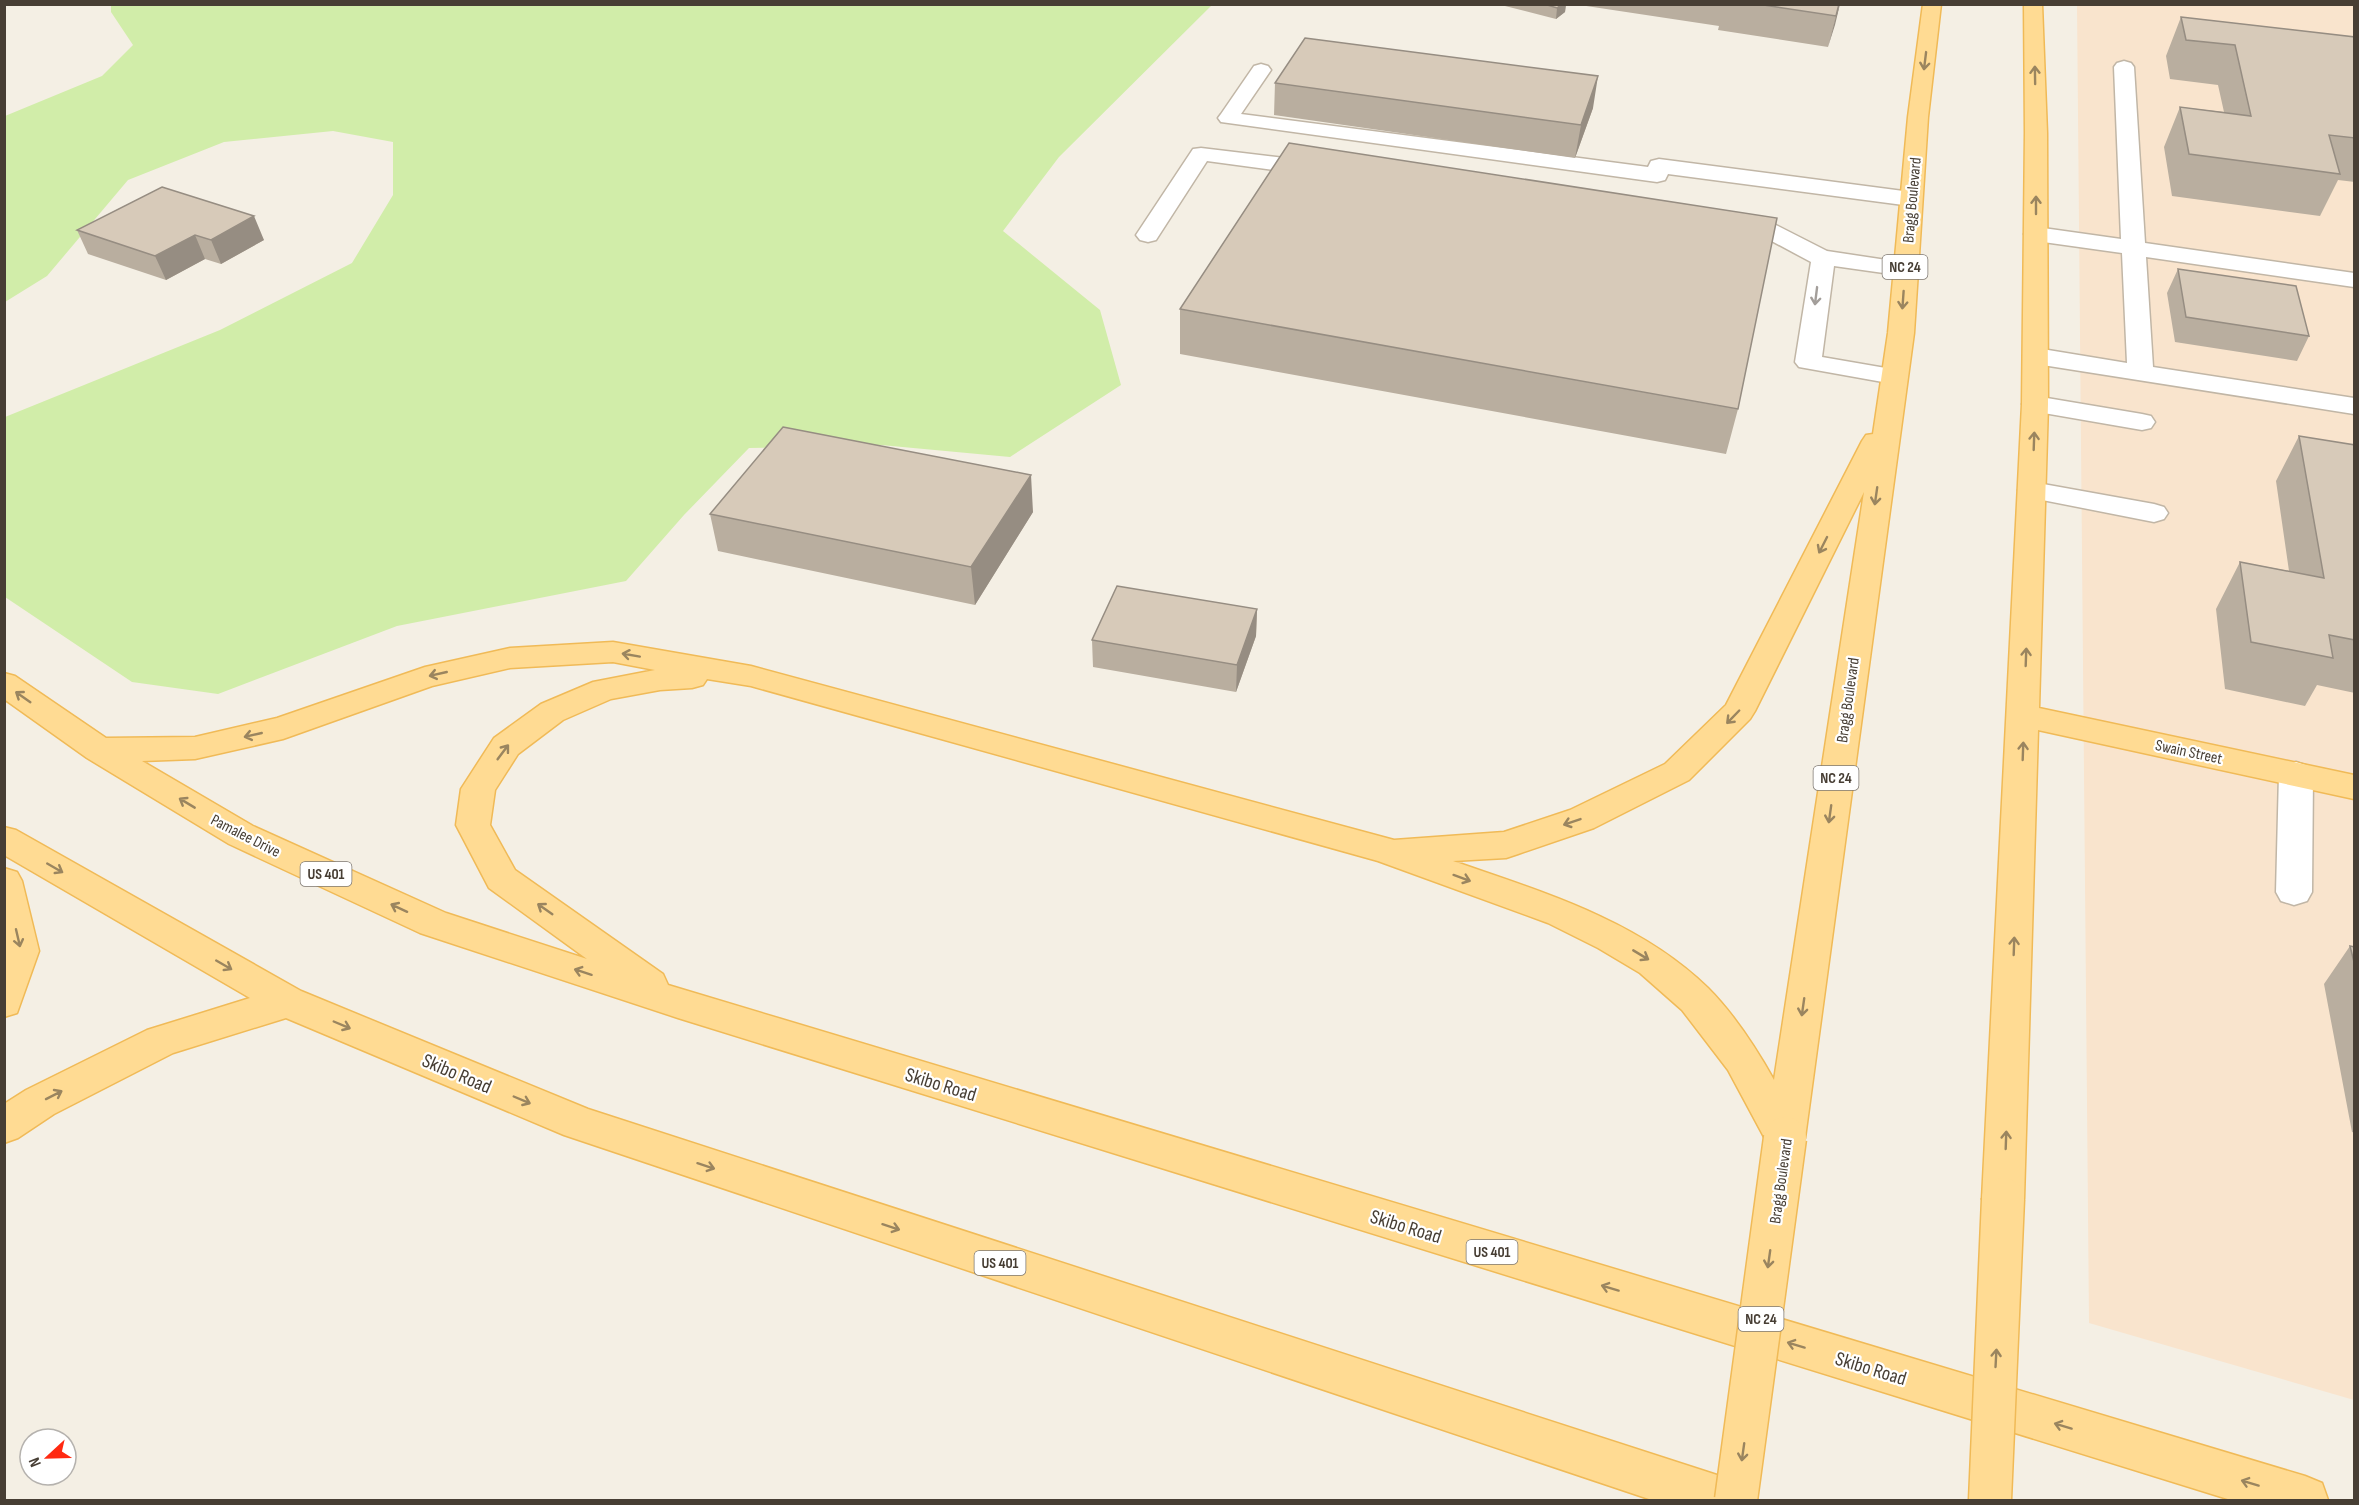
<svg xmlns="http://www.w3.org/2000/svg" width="2359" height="1505" font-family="'Sofia Sans Condensed',sans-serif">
  <rect width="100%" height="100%" fill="#f4efe4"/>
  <path fill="#f9e4cd" d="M2077,5H2354V1400L2089,1323Z"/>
  <path fill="#d1eda9" d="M111,5H1212L1059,157L1003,231L1100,310L1121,385L1010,457L881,445L749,448L684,515L626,581L397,626L218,694L132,682L5,597V417L220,330L352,263L393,195V142L333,131L224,142L128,180L47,276L5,302V116L102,76L133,45L111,12Z"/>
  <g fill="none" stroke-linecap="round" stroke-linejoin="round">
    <defs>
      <path id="minor" d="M2124,61L2131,63L2134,67L2145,243L2354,273V287L2146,257L2153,367L2354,398V414L2036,364L2027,361L2023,356L2027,351L2036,348L2127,363L2122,253L2036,241L2028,239L2024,234L2028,229L2036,227L2121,239L2114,67L2117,63Z
        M1261,64L1268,66L1271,70L1241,114L1648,167L1651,161L1659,159L1911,192L1919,194L1922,199L1919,204L1911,206L1668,174L1665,180L1657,182L1221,122L1218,118L1221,114L1254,66Z
        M1201,148L1319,162L1327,164L1330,169L1327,174L1319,176L1207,161L1156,240L1148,242L1140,240L1136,235L1193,149Z
        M1731,215L1766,220L1827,251L1913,264L1917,269L1913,274L1905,276L1834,266L1822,357L1903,371L1907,376L1903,381L1894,384L1799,367L1795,362L1811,262L1753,231L1723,227L1720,222L1723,217Z
        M2035,396L2142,414L2151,416L2155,422L2151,428L2142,430L2026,410L2022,404L2026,398Z
        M2032,482L2154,504L2164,507L2168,513L2164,519L2154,522L2022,496L2018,490L2022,484Z
        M2296,762L2308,766L2313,774L2312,892L2307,901L2294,905L2281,901L2276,892L2279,774L2284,766Z"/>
      <path id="major" d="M1923,4H1941L1928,117L1914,333L1805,1138L1799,1150L1785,1155L1771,1150L1728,1070L1682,1010L1640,973L1598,948L1548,923L1378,861L751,686L707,679L703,685L692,688L660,690L611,699L563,720L518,754L495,790L490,825L515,870L663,974L668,985L2305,1476L2322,1483L2328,1500H2231L678,1018L420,933L229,844L87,758L4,699V673L15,676L106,738L195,737L277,718L425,667L510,648L613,642L751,666L1394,840L1504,832L1570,810L1665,764L1726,705L1862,441L1866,435L1873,434L1888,333L1908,117ZM1864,492L1774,1080C1756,1048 1734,1014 1708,988C1638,920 1542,892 1453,861L1506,858L1518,854L1594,828L1689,780L1750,719L1755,711ZM613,662L655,670L593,682L541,704L494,738L461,789L456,825L489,888L587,959L446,913L253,826L142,761L195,759L283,739L432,686L510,668Z
        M2024,4H2042L2047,133L2048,404L2039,708L2354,775V799L2038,730L2024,1199L2018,1212L2003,1217L1988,1212L1982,1199L2022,404L2025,133Z
        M4,827L16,830L301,991L588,1109L1720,1476L1737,1483L1744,1500H1652L564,1135L286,1018L173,1053L54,1114L18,1138L4,1143V1104L26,1090L147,1030L250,998L4,855Z
        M4,868L17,872L22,881L39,951L17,1013L4,1017Z"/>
    </defs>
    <use href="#minor" stroke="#c1b6a6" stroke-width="3"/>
    <use href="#major" stroke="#f0ba57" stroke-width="3"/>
    <use href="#minor" fill="#fff" fill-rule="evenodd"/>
    <use href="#major" fill="#ffdb93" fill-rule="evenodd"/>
    <defs>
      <path id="major-bridge" d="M1736,1500L1785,1138
        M1990,1500L2003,1199"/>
    </defs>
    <use href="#major-bridge" stroke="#f0ba57" stroke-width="45" stroke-linecap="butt"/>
    <use href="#major-bridge" stroke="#ffdb93" stroke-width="42"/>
  </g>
  <path fill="#b9ae9f" d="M1497,4H1566L1565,12L1556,19Z
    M1573,4H1840L1828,47L1718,30L1719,26Z
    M2181,17L2355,37V182L2338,180L2320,216L2172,196L2164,147L2180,107L2224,112L2218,85L2170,79L2166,56Z
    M1275,83L1593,108L1575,158L1274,115Z
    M162,187L264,240L221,264L205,259L166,280L88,254L77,230Z
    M2178,269L2309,336L2297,361L2175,342L2167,293Z
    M1180,309L1738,409L1726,454L1180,354Z
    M2299,436L2355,445V693L2317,685L2305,706L2225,689L2216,609L2240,562L2289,571L2276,481Z
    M1033,512L975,605L718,551L710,514Z
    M1257,609L1256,636L1236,692L1093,667L1092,640Z
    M2350,946L2355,947V1133L2352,1132L2324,984Z"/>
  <path fill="#968d82" d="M1562,4H1566L1565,12L1556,19L1557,8Z
    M1840,4L1835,25L1828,47L1836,16Z
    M1598,76L1593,108L1575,158L1581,125Z
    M254,216L264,240L221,264L211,240Z
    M195,235L205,259L166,280L155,256Z
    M1031,475L1033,512L975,605L971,567Z
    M1257,609L1256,636L1236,692L1237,665Z"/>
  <path fill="#d7cab9" stroke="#968d82" stroke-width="1.5" d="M1544,4H1562L1557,8Z
    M1757,4H1839L1836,16Z
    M2181,17L2355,37V138L2329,135L2340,174L2189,154L2180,107L2251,116L2235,45L2186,40Z
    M1305,38L1598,76L1581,125L1275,83Z
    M1289,143L1777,218L1738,409L1180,309Z
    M162,187L254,216L211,240L195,235L155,256L77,230Z
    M2178,269L2296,286L2309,336L2186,317Z
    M783,427L1031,475L971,567L710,514Z
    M2299,436L2355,445V640L2329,635L2333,658L2251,642L2240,562L2324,578Z
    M1117,586L1257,609L1237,665L1092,640Z
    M2350,946L2355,947V966Z"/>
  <defs><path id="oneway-shaft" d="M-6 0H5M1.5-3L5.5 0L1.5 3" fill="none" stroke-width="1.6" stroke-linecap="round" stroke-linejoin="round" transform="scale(1.5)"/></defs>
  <g stroke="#9a855f">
    <use href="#oneway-shaft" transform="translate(1925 61) rotate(97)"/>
    <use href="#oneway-shaft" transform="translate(2035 75) rotate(-91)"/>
    <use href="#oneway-shaft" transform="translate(2036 205) rotate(-90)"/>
    <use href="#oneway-shaft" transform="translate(1903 300) rotate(94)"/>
    <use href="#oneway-shaft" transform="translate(2034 441) rotate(-88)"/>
    <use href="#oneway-shaft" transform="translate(1876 496) rotate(98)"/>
    <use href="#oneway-shaft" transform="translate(1823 545) rotate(117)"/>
    <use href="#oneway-shaft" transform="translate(631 655) rotate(-170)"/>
    <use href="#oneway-shaft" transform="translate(2026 657) rotate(-88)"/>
    <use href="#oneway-shaft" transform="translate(438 674) rotate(167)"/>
    <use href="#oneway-shaft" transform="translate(23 697) rotate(-145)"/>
    <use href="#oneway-shaft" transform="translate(1733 717) rotate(134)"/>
    <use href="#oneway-shaft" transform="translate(253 735) rotate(167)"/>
    <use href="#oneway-shaft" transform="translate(2023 751) rotate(-88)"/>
    <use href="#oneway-shaft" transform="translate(503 752) rotate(-53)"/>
    <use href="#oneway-shaft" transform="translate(187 803) rotate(-149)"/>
    <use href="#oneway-shaft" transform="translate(1830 814) rotate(98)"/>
    <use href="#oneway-shaft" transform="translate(1572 822) rotate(161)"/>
    <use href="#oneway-shaft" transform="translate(55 868) rotate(30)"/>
    <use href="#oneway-shaft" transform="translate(1462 878) rotate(20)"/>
    <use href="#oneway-shaft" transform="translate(399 908) rotate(-155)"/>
    <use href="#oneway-shaft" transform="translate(545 909) rotate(-145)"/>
    <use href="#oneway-shaft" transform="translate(18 938) rotate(77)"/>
    <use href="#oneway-shaft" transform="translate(2014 946) rotate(-88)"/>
    <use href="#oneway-shaft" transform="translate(1641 955) rotate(31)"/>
    <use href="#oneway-shaft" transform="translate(224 965) rotate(30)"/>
    <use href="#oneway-shaft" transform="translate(583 972) rotate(-162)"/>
    <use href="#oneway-shaft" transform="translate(1803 1007) rotate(98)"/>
    <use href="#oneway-shaft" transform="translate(342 1025) rotate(23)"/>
    <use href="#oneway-shaft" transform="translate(54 1095) rotate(-27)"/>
    <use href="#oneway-shaft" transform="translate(522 1100) rotate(23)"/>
    <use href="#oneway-shaft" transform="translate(2006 1140) rotate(-88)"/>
    <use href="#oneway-shaft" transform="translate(706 1166) rotate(18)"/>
    <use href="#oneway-shaft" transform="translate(891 1227) rotate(18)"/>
    <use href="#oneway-shaft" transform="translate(1769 1259) rotate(98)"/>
    <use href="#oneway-shaft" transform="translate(1610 1288) rotate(-163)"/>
    <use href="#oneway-shaft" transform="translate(1796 1345) rotate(-163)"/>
    <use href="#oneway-shaft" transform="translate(1996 1358) rotate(-87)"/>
    <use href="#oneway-shaft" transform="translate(2063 1426) rotate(-163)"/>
    <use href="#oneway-shaft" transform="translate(1743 1452) rotate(98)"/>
    <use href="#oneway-shaft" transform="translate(2250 1483) rotate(-163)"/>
  </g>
  <use stroke="#a39e9a" href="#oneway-shaft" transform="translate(1816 296) rotate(97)"/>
  <g text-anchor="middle" stroke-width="4.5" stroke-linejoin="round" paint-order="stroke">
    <g fill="#fff" stroke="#7e7871" stroke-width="1.5">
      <rect x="1882.5" y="255" width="45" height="24" rx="4.5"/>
      <rect x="1813.5" y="766" width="45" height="24" rx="4.5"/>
      <rect x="300.5" y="862" width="51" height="24" rx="4.5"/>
      <rect x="1466.5" y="1240" width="51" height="24" rx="4.5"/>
      <rect x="974.5" y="1251" width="51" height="24" rx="4.5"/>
      <rect x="1738.5" y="1307" width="45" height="24" rx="4.5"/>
    </g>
    <g font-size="15" font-weight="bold" fill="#473e34">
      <text x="1905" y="272">NC 24</text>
      <text x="1836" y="783">NC 24</text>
      <text x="326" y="879">US 401</text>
      <text x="1492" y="1257">US 401</text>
      <text x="1000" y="1268">US 401</text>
      <text x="1761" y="1324">NC 24</text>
    </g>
    <g font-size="16" fill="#473e34" stroke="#fff">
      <text transform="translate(1911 200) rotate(-85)" y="6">Bragg Boulevard</text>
      <text transform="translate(1847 700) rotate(-82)" y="6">Bragg Boulevard</text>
      <text transform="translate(2189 751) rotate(12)" y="6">Swain Street</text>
      <text transform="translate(246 835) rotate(27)" y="6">Pamalee Drive</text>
      <text transform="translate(1780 1181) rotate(-82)" y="6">Bragg Boulevard</text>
    </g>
    <g font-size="20" fill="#473e34" stroke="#fff">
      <text transform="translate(457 1073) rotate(23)" y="7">Skibo Road</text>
      <text transform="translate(941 1084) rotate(17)" y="7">Skibo Road</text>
      <text transform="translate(1406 1226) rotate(17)" y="7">Skibo Road</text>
      <text transform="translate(1871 1368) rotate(17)" y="7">Skibo Road</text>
    </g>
  </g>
  <rect width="2359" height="1505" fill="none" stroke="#473e34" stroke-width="12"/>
  <g transform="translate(48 1457) rotate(248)"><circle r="28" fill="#ffffff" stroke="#b5b2ae" stroke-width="1.5"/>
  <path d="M0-4.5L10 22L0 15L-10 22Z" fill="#ff2911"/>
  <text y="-9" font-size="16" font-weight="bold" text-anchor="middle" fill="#473e34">N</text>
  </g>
</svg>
